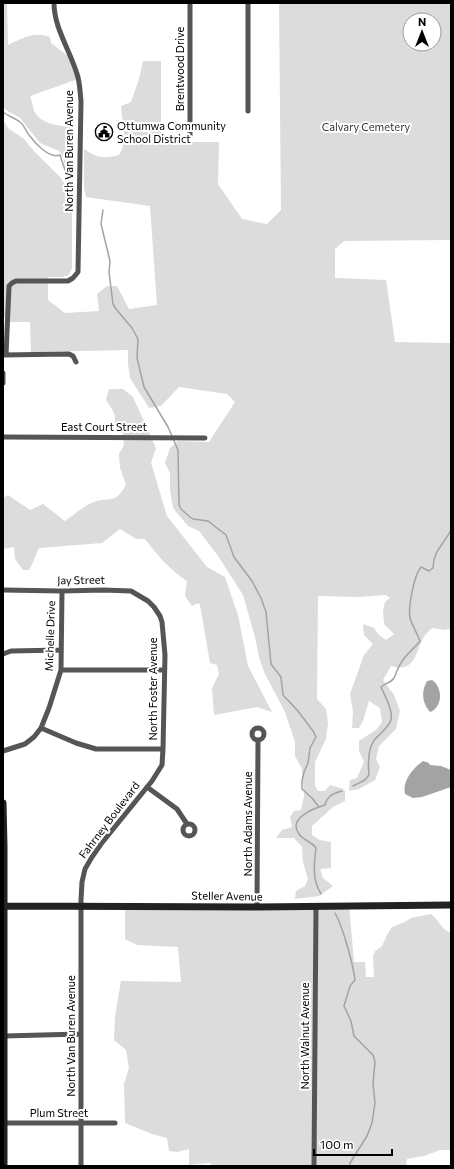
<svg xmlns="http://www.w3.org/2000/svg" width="454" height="1169" font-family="Commissioner,sans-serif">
  <rect width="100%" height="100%" fill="#fff"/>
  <path fill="#dcdcdc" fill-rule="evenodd" d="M3,3H7L8,45C23,38 33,31 50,37L51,43L72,59L78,79L30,96C32,101 33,110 36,114C44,125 61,126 72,127V170L65,165L63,157L59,151L40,143L20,118L6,110L3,106V84L4,79H3Z
    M279,3H451V240L344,241L335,249V278L386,280L395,342L451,343V628L446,630L432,628C430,630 427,633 425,635C416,648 417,674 391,666L383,680L394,695L400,711L396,729L379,746L376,759L380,767L375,780L359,789L349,791L350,780L357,778L364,762L359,751V741L377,729L382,722L380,708L369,701L363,721L359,728H352L353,712L350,694L364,655L373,644L364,635L363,624L374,628L378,634L386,640L394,634L384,624L383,611L385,602L390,598L386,595L359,597L318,596L317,699L326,709L328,723L326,739L315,762V786L318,791H325L330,785L341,788L345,791V801L333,807L312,826V835L320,840L331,842V868L320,869L323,878L333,886L319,896L295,899L296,891L305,886L308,879L303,862L302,847L294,838H276L282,830L292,827L290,817L294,811L301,810L304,796L302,769L295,756V742L285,712L264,672L259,657L255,637L243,595L218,556L199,531L188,526L173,508L170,490V473L165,463L170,448L178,441L209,442L235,402L227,394L179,387L161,406L149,408L130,378L128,364V350L31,352L30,322H10V317H3V120L9,129L23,138L33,150L61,178L70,194L72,202V268L69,275L62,277H48V300L65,313L99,311L97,294L107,286H117L129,309L157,305L150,206L86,197L84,188V149C98,158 102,159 119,155C129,139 122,124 121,106L131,102L139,79L143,61H161V142H219L218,184L242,219L267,224L281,210ZM410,20H434V44H410Z
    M109,389H123L133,397L156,448L151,463L167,516L207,567L225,577L238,615L248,666L272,712L257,707L214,715L212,688L219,674L217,665L210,663L200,605L198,603L192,606L185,596L187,581C170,570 157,555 145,539H136L120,529L102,543L39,548C35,555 34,563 29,570H23L15,559L14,547L3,549V498L8,495L30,510L43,504L65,521C74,515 83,506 94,502C112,496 114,505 126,485L120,468L119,454L124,445L123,433L112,429C119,416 113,411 106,400Z
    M349,905L354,962H365L366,977H374L373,956L375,951L382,946L388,933L392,927L405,922L411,918L431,914C439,920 441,929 451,933V1150H440L424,1156L407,1159L406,1166H215L209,1163L189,1165V1149L177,1152L169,1151L167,1138L152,1134L125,1123L124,1084L129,1068L126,1050L114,1040L115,1016L121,981L181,982L178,947L137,945L125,939V906Z"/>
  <path fill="#a3a3a3" d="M432,680C443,687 443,707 430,712C422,703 421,692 427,681Z
    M423,761L429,763L430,765L441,766L451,770V787L422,797L413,798L405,794C402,781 413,768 423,761Z"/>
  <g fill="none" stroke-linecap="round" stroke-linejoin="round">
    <path stroke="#a3a3a3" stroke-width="1.5" d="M3,112C8,116 15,118 20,122C24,125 26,131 29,135C35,143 49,159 60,155L66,173L67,187L71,192L74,201
      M103,210L101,224L110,261L109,272L113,304L116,309L132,328L138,339L137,358L144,387L168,427L178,450L179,505L181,509L190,517L193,519L208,521L226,535L234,557L252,581L261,598L266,612L271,664L281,677L283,695L298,711L313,731L316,737L310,748L308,763L304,772L302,781V789L312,798L319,807
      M353,786L365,780L369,775C368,765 368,748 375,739C381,733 388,728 391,720C393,710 385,696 381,687C385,683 391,683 394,678C396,674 398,667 401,663C404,656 415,648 420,641C418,635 411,623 410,618C408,607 414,575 421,567L429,571L433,568C433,551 444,544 451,530
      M321,894C312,880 314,863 316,848C312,842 303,840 299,834C287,818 315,808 325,805C327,796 334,793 342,791
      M335,913C343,927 353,964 355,980L350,986L344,1006L351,1021L354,1036L373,1055L375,1062L373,1084L375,1103L372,1123L367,1136L350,1163V1166"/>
    <path stroke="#555" stroke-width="5" d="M190,3V135
      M248,111V3
      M3,355L69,354L73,356L76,362
      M6,355L9,286L12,283L16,281H68L73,278L78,272L81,101C80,93 80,82 77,74C70,50 54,28 54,3
      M3,373V383
      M3,437L205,438
      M3,590L62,591L103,590L131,591L148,601L154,607L160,616L162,622L165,655L163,749L162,765L152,781L101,844L92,857L85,869L82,882L81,900V1166
      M3,654L11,651L61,650
      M61,670H164
      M252 734a6 6 0 1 1 12 0a6 6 0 1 1-12 0Z
      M41,728L76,743L96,749H163
      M3,751L25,744L34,737L41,728L49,708L61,670L62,591
      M147,787L177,809L187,824
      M183 830a6 6 0 1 1 12 0a6 6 0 1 1-12 0Z
      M257,907L258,740
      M4,1036L81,1034
      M3,1123H115
      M314,1166L316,907"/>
    <path stroke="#222" stroke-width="7" d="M3,803L4,846V1166
      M4,906L257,907L451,905"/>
  </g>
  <defs>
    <symbol id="civic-ring" viewBox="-11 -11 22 22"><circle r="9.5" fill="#fff" stroke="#000" stroke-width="1.5"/><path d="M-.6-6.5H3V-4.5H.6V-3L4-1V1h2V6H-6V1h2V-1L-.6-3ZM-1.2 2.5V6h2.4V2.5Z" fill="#000"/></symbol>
  </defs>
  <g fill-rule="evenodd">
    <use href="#civic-ring" x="94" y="122" width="20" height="20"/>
  </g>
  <g text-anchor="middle" stroke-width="4" stroke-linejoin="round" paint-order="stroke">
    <g font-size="11" fill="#000" stroke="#fff">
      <text transform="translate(180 69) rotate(-90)" y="4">Brentwood Drive</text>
      <text transform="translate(69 151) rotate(-90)" y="4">North Van Buren Avenue</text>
      <text x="104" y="431">East Court Street</text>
      <text transform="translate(81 580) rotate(-1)" y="4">Jay Street</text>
      <text transform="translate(50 636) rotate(-88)" y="4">Michelle Drive</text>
      <text transform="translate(153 689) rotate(-90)" y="4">North Foster Avenue</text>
      <text transform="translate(109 820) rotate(-53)" y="4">Fahrney Boulevard</text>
      <text transform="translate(248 824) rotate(-90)" y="4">North Adams Avenue</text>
      <text transform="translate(227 896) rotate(1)" y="4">Steller Avenue</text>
      <text transform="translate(71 1036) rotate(-90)" y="4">North Van Buren Avenue</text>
      <text transform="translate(305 1036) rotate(-90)" y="4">North Walnut Avenue</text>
      <text x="59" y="1117">Plum Street</text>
    </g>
    <g font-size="11" fill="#000" stroke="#fff" text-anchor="start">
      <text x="117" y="130">Ottumwa Community<tspan x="117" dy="13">School District</tspan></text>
    </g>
    <g font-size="11" fill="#333" stroke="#fff">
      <text x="366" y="131">Calvary Cemetery</text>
    </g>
  </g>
  <rect width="454" height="1169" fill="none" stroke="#000000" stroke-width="8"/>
  <g transform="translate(422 32)"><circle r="19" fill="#ffffff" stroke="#999999"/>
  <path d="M0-3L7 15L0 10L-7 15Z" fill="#000000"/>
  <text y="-6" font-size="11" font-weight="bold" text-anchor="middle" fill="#000000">N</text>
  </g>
  <path d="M314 1149v6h78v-6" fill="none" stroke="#000000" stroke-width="2"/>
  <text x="320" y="1149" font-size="12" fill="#000000" stroke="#ffffff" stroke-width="3" paint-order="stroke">100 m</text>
</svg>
